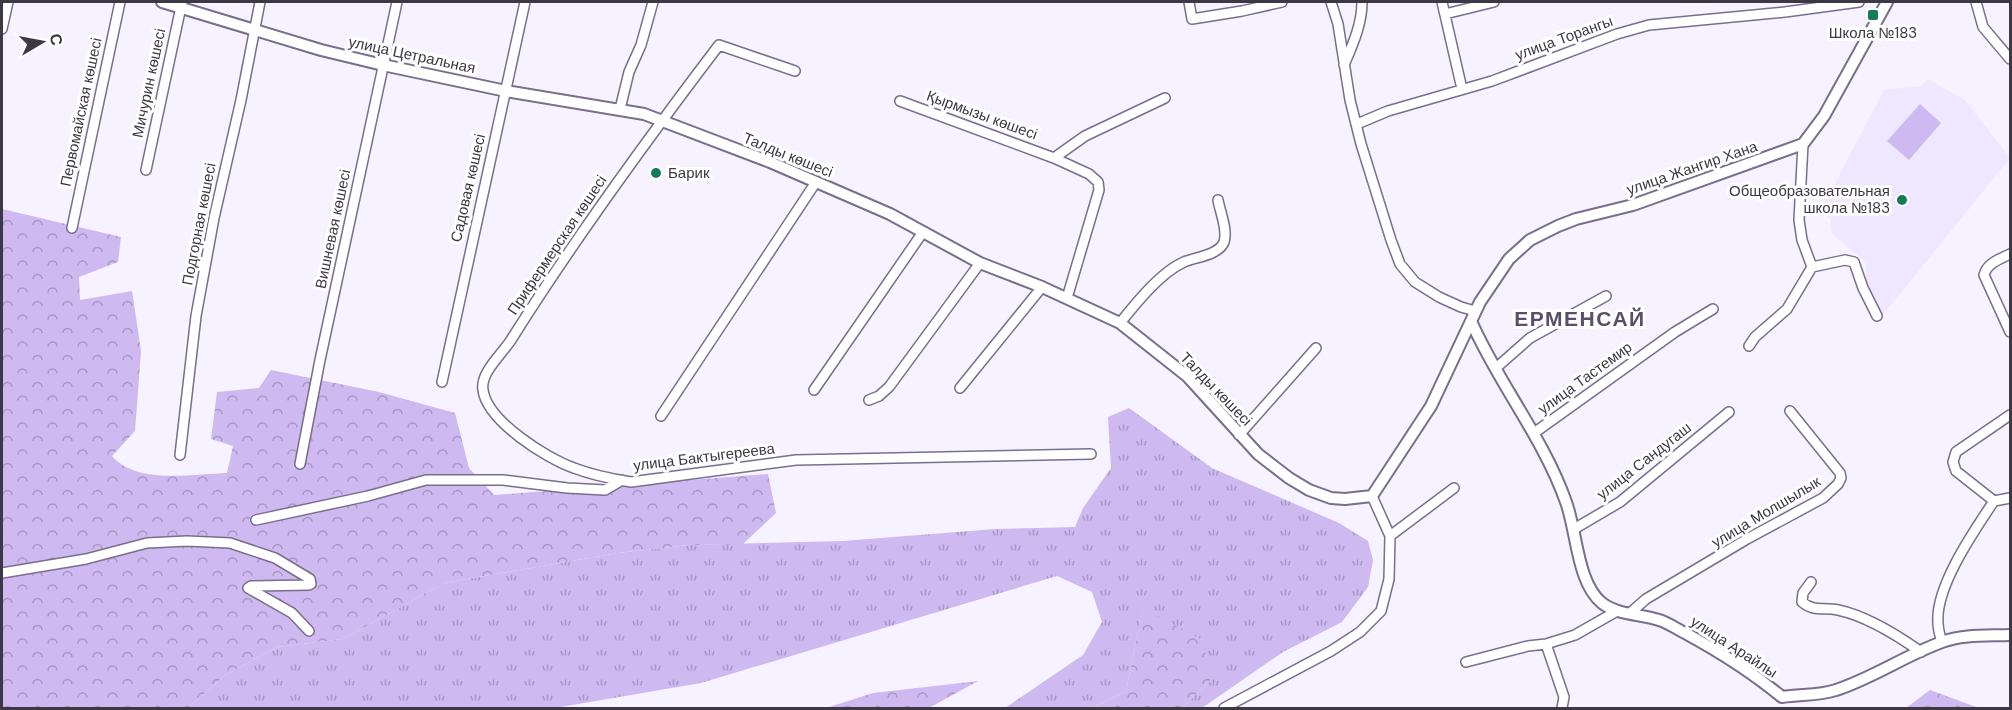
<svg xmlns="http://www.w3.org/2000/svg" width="2012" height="710" font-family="'DM Sans',sans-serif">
  <defs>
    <pattern id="grass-tufts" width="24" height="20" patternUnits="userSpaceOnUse" patternTransform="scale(1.5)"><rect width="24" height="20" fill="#ceb9f0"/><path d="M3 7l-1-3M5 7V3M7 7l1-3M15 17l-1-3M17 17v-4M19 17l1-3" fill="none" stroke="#a897c4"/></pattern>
    <pattern id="forest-crowns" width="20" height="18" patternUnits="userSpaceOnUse" patternTransform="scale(1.5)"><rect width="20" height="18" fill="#ceb9f0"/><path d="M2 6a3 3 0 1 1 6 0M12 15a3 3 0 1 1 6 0" fill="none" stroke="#a897c4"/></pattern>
  </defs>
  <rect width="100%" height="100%" fill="#f6f2ff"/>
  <path fill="#efe7ff" d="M1928,79L1965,100L2010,158L1882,316L1866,284V262L1832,234L1830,218L1824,214V204L1884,90L1922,86Z"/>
  <path fill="url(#grass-tufts)" d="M1129,408L1212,468L1339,523L1368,541L1373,560L1368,587L1342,622L1283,652L1202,708H1182L1210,681L1143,609L1126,691L1092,708H1005L1083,655L1102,622L1092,592L1057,576L701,683L555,708H188L224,676L277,647L343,639L444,583L618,553L689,545L843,541L995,529L1075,527L1083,508L1111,468L1108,417Z"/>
  <path fill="url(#forest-crowns)" d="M2,209L121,237L118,262L79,277L80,300L132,291L141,351L135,431L112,456C137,485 193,474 227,473L233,446L211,439L217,392L259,388L271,370L379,392L455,413L469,468L494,495L768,474L776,513L743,544L689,545L618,553L444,583L343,639L277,647L224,676L188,708H2Z
    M1143,608L1203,640L1210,681L1182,708H1092L1126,691Z
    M978,681L929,708H826L873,693Z
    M1930,690L1979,708H1906Z"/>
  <path fill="#ceb9f0" d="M1920,104L1941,123L1909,160L1887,141Z"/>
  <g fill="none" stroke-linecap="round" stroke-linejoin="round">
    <defs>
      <path id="minor" d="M1189,2L1192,19L1242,11L1282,2
        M1331,2L1338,24L1350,100L1361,144L1391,240L1400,264L1415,282L1439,297L1461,307L1475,311
        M1442,2L1462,89
        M1976,2L1983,27L2010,59
        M1445,14L1494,2
        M2,29L8,2
        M1344,65C1353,44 1362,24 1362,2
        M795,71L719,45C646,141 575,238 511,340C502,354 480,373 483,390C487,421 546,458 574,468C592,475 612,479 631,482L796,460L1091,454
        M900,101L1054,158L1089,174L1098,182L1099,190L1067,298
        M620,109L629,72L641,45L653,2
        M1357,124L1388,111L1492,81L1617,34L1649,25L1785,12L1859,2
        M1803,144L1799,220L1802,240L1812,267L1845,260L1854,262L1863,288L1877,316
        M1054,158L1085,136L1165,98
        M146,170L182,2
        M72,228L120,2
        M2010,254C2000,259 1987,263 1984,275L2010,332
        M1120,323C1136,303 1161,272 1184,262C1196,257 1219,255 1224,242C1228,230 1220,212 1218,200
        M1749,346L1755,337L1787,309L1812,267
        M1496,368L1530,338L1606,296
        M442,382L525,2
        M960,388L1042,287
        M814,390L923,232
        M869,400L879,396L889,387L980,263
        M661,416L816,182
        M1534,433L1675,332L1713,309
        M1239,435L1316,348
        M180,455L196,316L214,218L241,100L260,2
        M300,464L320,360L397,2
        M1994,501L1956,471L1953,462L1956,452L2010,415
        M256,520L368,496L426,480H503L567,488L605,490L622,480
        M1574,529L1620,502L1729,412
        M1390,536L1454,488
        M2,573L86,559L147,543L187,541L230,543L275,558L310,579L311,584L309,585L251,586L248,588L292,613L309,631
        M1811,582L1803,593L1802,602C1814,612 1823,607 1838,610C1867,616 1897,635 1921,652
        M1630,613L1646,599L1747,539L1823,498L1838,484L1841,478L1840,473L1790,411
        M1942,642C1940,636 1938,630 1938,623C1935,587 1974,531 1994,501L2010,498
        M1546,644L1564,697L1562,708
        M1466,662L1528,646L1546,644L1575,635L1617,611
        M1224,708L1331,651L1360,632L1381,611L1389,579L1390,536L1372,496"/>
      <path id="tertiary" d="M162,2L321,50L383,65L506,91L644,114L770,162L890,214L980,263L1042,287L1120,323L1187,376L1258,454L1289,478L1309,490L1331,498L1345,499L1372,496L1431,406L1480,302L1509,259L1530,240L1558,226L1576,219L1633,205L1803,144L1824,116L1887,2
        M1471,321C1498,383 1543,437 1566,502C1577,532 1577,583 1602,603C1617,615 1641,614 1659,620C1669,623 1678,630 1687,634C1720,652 1753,673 1782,697C1800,694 1819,696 1836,690C1873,678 1906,655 1942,642C1963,634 1988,636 2010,635"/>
    </defs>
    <use href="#minor" stroke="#796e8b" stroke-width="12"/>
    <use href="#tertiary" stroke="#796e8b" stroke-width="14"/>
    <use href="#minor" stroke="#fff" stroke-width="9"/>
    <use href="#tertiary" stroke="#fff" stroke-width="10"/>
  </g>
  <g fill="#127c56" stroke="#fff" stroke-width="2">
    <rect x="1867" y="9" width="12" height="12" rx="3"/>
    <circle cx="656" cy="173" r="6"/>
    <circle cx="1902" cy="200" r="6"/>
  </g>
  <g text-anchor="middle" stroke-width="6" stroke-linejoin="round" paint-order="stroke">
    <g font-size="15" fill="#3c3844" stroke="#fff">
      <text x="1873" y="38">Школа №183</text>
      <text x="668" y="178" text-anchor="start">Барик</text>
      <text x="1890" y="196" text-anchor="end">Общеобразовательная<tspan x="1890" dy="17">школа №183</tspan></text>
    </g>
    <g font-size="15" fill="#3c3844" stroke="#fff">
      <text transform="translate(1564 38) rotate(-20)" y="5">улица Торангы</text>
      <text transform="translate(412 55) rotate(12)" y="5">улица Цетральная</text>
      <text transform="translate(149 83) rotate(-78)" y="5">Мичурин көшесі</text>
      <text transform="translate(81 112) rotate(-78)" y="5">Первомайская көшесі</text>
      <text transform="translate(982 115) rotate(20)" y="5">Қырмызы көшесі</text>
      <text transform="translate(788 155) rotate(22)" y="5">Талды көшесі</text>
      <text transform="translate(1692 168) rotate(-19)" y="5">улица Жангир Хана</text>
      <text transform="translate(468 188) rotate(-77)" y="5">Садовая көшесі</text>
      <text transform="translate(199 224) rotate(-79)" y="5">Подгорная көшесі</text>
      <text transform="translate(333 229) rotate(-78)" y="5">Вишневая көшесі</text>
      <text transform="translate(557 245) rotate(-56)" y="5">Прифермерская көшесі</text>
      <text transform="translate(1585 378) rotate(-36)" y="5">улица Тастемир</text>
      <text transform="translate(1216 389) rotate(46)" y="5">Талды көшесі</text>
      <text transform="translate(704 457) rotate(-7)" y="5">улица Бактыгереева</text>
      <text transform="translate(1644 461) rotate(-38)" y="5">улица Сандугаш</text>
      <text transform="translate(1766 512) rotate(-31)" y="5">улица Молшылык</text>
      <text transform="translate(1734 647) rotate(33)" y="5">улица Арайлы</text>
    </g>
    <g font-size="21" font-weight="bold" letter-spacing="1.5" fill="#5a4f6a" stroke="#fff">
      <text x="1580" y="326">ЕРМЕНСАЙ</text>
    </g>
  </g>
  <rect width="2012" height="710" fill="none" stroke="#3c3844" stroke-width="6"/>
  <g transform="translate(42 42) rotate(80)" stroke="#ffffff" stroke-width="4.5" paint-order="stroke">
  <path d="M0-4.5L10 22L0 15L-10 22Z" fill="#3c3844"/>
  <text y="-9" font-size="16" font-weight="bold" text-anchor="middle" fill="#3c3844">С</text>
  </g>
</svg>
